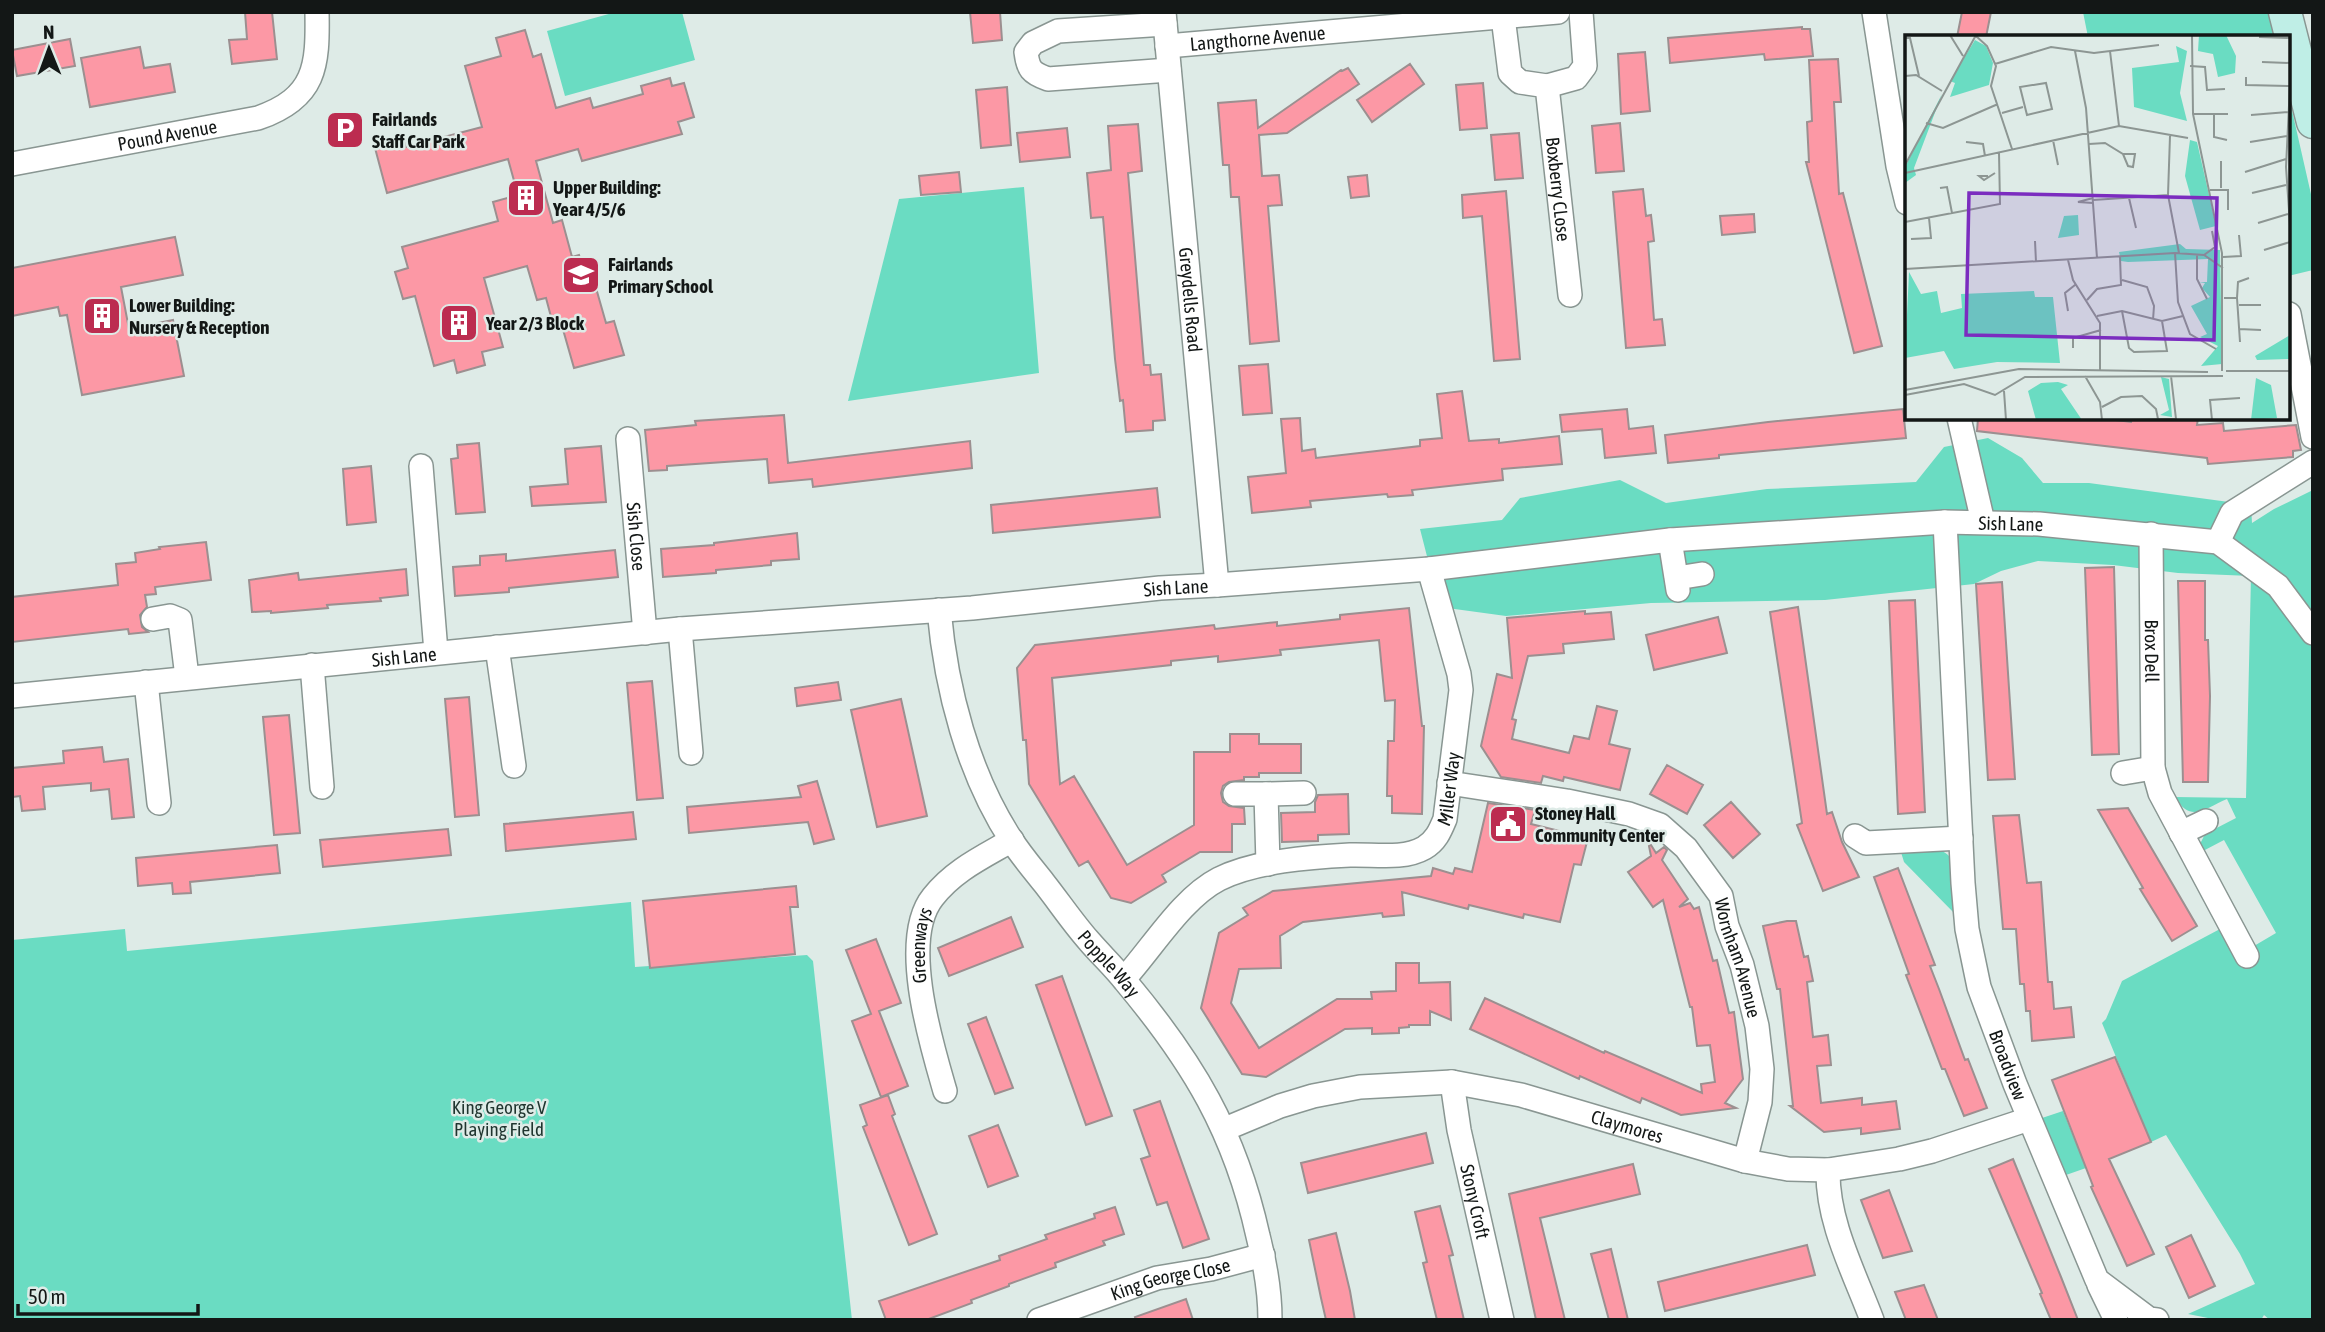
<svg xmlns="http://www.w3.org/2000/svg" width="2325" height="1332" font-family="'Asap Condensed',sans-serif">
  <rect width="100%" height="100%" fill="#deebe7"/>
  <path fill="#6adcc2" d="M616,12H682L695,60L565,96L547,31Z
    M2083,12H2268L2274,37H2088Z
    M2288,93L2313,203V270L2288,276Z
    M1024,187L1039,373L848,401L899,199Z
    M1988,438L2022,458L2043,483H2089L2251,505L2252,523L2274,509L2313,490V1320H2270L2264,1315L2261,1320H2218L2188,1314L2255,1284L2240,1254L2166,1135L2151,1142L2102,1023L2106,1019L2122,981L2220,929L2254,946L2276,933L2224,840L2203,851L2200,844L2205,834L2236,818L2227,799C2205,808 2191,824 2175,797L2246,798L2251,576L2178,573L2113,565L2038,561L2001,571L1974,584L1825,600L1651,603L1506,616L1440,607L1420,529L1502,520L1520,498L1620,480L1666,503L1767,489L1916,482L1944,447Z
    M1900,849C1916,849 1939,844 1950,857L1955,914L1904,862Z
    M631,902L635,967L807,955L813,961L852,1320H12V940L125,929L127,951Z
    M2063,1111L2086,1168L2066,1175L2042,1118Z"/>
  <path fill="#fc98a5" stroke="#9c8f90" stroke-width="2" d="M245,12H272L277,59L232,64L229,40L247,39Z
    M970,12H1000L1002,40L973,43Z
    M1962,12H1991L1986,37H1957Z
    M1802,27V29H1810L1813,56L1765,60L1764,54L1670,63L1668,38Z
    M525,30L533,57L541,54L556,108L590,98L593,108L643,94L641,86L670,78L672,86L684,83L694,117L678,122L682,134L582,161L578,149L536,161L553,223L562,220L572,257L579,255L589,290L596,288L606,323L614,321L624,355L574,368L562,326L554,328L546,298L537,300L527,266L484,278L503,347L482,352L485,365L457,373L454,360L434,366L415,296L403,299L395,272L408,268L402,247L498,221L493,202L518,195L508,159L387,193L375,148L404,140L406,147L482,127L465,66L501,56L496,38Z
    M70,39L75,66L17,76L12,50Z
    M140,47L144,68L170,64L175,92L90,107L81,58Z
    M1645,52L1650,111L1621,114L1618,54Z
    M1838,59L1841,102H1834L1839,194L1843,193L1882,346L1854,353L1806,162H1809L1807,122L1812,121L1809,60Z
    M1410,64L1424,84L1372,122L1357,100Z
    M1348,68L1359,84L1287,133L1259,135L1262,176L1279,175L1282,205L1268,206L1279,341L1250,344L1239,197H1231L1229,165H1223L1218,103L1256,100L1258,128L1341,70L1342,71Z
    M1483,83L1487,128L1460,130L1456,85Z
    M1007,87L1011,145L981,148L976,90Z
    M1620,123L1624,171L1596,173L1592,126Z
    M1138,124L1142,171L1128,173L1144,365H1150L1151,375L1161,374L1165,420L1153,421V430L1126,432L1123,400L1120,401L1115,359L1103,217L1091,218L1087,173L1111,170L1108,126Z
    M1067,128L1070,157L1020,162L1017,133Z
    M1519,133L1523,178L1495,180L1491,135Z
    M959,172L961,192L921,195L919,176Z
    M1367,175L1369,196L1351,198L1348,177Z
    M1643,189L1646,216L1651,215L1654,241L1648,242L1654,320L1662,319L1665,345L1626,348L1613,192Z
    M1506,191L1520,359L1494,361L1482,216L1463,218L1462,195Z
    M1754,214L1755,232L1722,235L1720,216Z
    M175,237L183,275L121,287L129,329L173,320L184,376L82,395L67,315L60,316L58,307L12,316V268Z
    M1268,364L1272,413L1243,415L1239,366Z
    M1462,391L1469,441L1499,439V443L1559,436L1562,464L1502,469L1503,480L1412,490L1413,495L1388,497L1387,494L1310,501L1311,507L1252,513L1248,477L1286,473L1281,419L1300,418L1302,451L1315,449L1316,458L1420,446V440L1442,438L1437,394Z
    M1627,409L1629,429L1653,426L1656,453L1605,458L1602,429L1562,432L1560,415Z
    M1903,409L1906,438L1719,455V458L1668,463L1665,435L1768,422Z
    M784,415L788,463L970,441L972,468L813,487L812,479L769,483L767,459L667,466V470L649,471L645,430L696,425L695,421Z
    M1978,418H2100L2131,422L2132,418H2198L2197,425L2223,423L2224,431L2296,425L2301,450L2293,451V457L2208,464L2207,458L1977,431Z
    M479,443L485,512L456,514L451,459L458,458L457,445Z
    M601,446L606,502L532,506L530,487L568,484L565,449Z
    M371,466L376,522L347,525L343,469Z
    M1157,488L1160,517L993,533L991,505Z
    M797,533L799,559L771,561V565L716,570V573L663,577L661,549L714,545V543Z
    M206,542L211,580L155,587L156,594L145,595L147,607L140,615L142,627L148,632L129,634L128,629L12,642V597L118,585L116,564L136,562L135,553L160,549L159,547Z
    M615,550L618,577L509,588V592L455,596L453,567L480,565V556L506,554V561Z
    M2114,567L2119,754L2092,755L2085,568Z
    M406,569L408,595L380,598L381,601L327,605L328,608L271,613V611L252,612L249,580L298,573L299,580Z
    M2178,581H2205V640H2208L2210,696L2208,782H2183Z
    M2002,582L2015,779L1988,780L1976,584Z
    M1915,600L1925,812L1898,814L1889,601Z
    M1798,607L1827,814L1832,812L1842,842L1859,877L1823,891L1797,825L1802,823L1770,612Z
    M1409,608L1422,726H1424L1422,814L1392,813V796H1387L1388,741H1394L1395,700L1385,701L1379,640L1280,650L1281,655L1218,662V656L1171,661V665L1052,678L1060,784L1074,776L1127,865L1194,825V752H1230V734H1259V744H1301V773H1259V777H1244V780L1229,782L1223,786L1221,793L1223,802L1229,806L1244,808L1245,824H1232V852H1200L1162,875L1166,882L1131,903L1111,898L1088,861L1079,866L1029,784L1026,740H1023L1017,668L1035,645L1214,625L1215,629L1277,622V626L1340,619V615Z
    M1585,611V614L1611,612L1614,639L1563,644L1564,653L1528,656L1512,719L1516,720L1512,739L1569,753L1574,736L1589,739L1597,706L1617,711L1609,744L1630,749L1620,790L1564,777L1563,781L1543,776L1541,783L1501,777L1481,746L1497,674L1512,678L1507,618Z
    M1718,617L1727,653L1654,670L1646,635Z
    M652,681L663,798L637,800L627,683Z
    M838,682L841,700L797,706L795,688Z
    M469,697L479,815L455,817L445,699Z
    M901,699L927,816L877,827L851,710Z
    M289,715L300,833L274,835L263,717Z
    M102,747L104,762L128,759L134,817L112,819L109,789L91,791V783L43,787L45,809L22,811L20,796L12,797V768L64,763L63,751Z
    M1667,765L1703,785L1687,814L1650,794Z
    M817,781L834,839L814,844L808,822L689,833L687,807L801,797L798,786Z
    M1348,794L1349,834L1318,835V841L1282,842L1281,813L1315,812V802L1318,795Z
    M1731,802L1760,834L1733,858L1704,825Z
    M1488,803L1535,810L1531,824L1588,838L1581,865L1574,864L1560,922L1524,914L1523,918L1469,905L1468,909L1402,892L1404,915L1383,917L1382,913L1303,922L1280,936L1281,968L1239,969L1231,1003L1259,1048L1337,999H1372L1371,992L1396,991V963H1419V983L1450,982L1451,1020L1430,1011V1025H1409V1027L1399,1028V1033L1372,1034V1028L1345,1029L1266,1077L1242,1074L1201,1008L1219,933L1248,915L1243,908L1273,891L1431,876L1433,868L1453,874L1455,868L1472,872Z
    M2128,808L2197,926L2172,941L2140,889L2143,888L2098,810Z
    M633,812L636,839L506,851L504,824Z
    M2019,815L2027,883L2041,882L2048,982H2052L2054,1009L2071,1007L2074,1037L2032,1041L2030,1011H2026L2024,984H2020L2016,929H2003L1993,816Z
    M448,829L451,855L323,867L320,840Z
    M277,845L280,873L190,882L191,893L173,894L172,883L138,886L136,858Z
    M1651,845L1656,853L1664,847L1667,850L1662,860L1688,899L1679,907L1690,903L1694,909L1699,907L1713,961L1717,960L1729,1013L1734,1012L1743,1079L1725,1103L1736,1108L1681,1115L1642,1098L1640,1103L1580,1076L1579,1079L1470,1029L1485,998L1604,1053L1605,1051L1702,1093L1701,1084L1715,1082L1710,1045L1697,1046L1692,1007H1690L1663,900L1653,907L1628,872L1651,856L1649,846Z
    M1898,868L1935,965L1930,966L1939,989L1965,1060L1968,1059L1987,1108L1964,1116L1945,1069H1942L1906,975L1909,974L1874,877Z
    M796,886L798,907H790L795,954L650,968L643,901Z
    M1011,917L1023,947L949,976L938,948Z
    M1787,921H1796L1804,957L1808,956L1813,981L1807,982L1813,1037L1828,1035L1831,1065L1817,1066L1821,1103L1862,1098V1105L1896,1101L1900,1129L1861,1134V1128L1824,1132L1790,1106H1793L1780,989H1777L1763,926Z
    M876,939L901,1003L879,1011L908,1086L881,1097L852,1021L871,1014L846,950Z
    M1062,976L1112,1116L1086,1125L1036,985Z
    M986,1017L1013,1088L995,1094L968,1024Z
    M2115,1057L2151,1142L2109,1159L2154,1254L2127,1266L2091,1187L2093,1186L2052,1080Z
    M888,1095L895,1114L892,1116L937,1234L909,1245L863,1127L867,1125L860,1105Z
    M1160,1101L1209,1239L1183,1248L1167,1202L1157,1205L1141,1159L1150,1156L1134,1110Z
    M998,1125L1018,1176L988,1187L969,1136Z
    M1426,1133L1433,1163L1308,1193L1301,1163Z
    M2013,1159L2061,1277L2078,1320H2051L2040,1294L2042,1293L1989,1169Z
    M1633,1164L1640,1194L1540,1218L1565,1320H1536L1509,1194Z
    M1889,1190L1912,1251L1883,1258L1861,1200Z
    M1440,1206L1453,1255L1449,1256L1464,1320H1437L1423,1263L1427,1262L1415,1212Z
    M1115,1207L1124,1234L1103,1241L1105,1245L1055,1263L1056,1267L1009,1284V1286L971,1300L972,1303L926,1320H886L879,1301L1000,1260L999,1256L1047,1239L1045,1235L1095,1218L1094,1214Z
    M1336,1233L1350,1291L1355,1320H1326L1321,1298L1309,1240Z
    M2191,1235L2215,1286L2189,1298L2166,1247Z
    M1807,1245L1815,1275L1665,1311L1658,1282Z
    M1611,1249L1628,1320H1609L1591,1254Z
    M1924,1285L1938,1320H1906L1895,1292Z
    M1186,1299L1193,1320H1136L1135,1317Z"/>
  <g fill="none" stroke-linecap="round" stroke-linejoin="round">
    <defs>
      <g id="street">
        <path id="s1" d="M1164,12L1217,585"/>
        <path d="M1874,12L1898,166L1907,203"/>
        <path id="s2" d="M1503,17L1510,73L1520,82L1547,86L1570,295"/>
        <path d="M1165,24L1058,31L1033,43L1026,52C1028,69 1031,73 1048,79L1169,70"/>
        <path id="s3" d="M1167,46L1558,12"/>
        <path d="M1547,86L1576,78L1585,66L1581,12"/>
        <path id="s4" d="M12,164L258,118C316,98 318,66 317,12"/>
        <path d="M2289,314L2313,437"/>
        <path d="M1959,418L1983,522"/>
        <path id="s5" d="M628,439L645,633"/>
        <path d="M421,466L436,652"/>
        <path id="s6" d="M1945,522L1963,883L1967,929L1979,987L2015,1084L2097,1280L2149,1319L2157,1320"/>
        <path id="s7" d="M2151,534L2153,768L2160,793L2247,956"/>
        <path d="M1670,540L1678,590"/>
        <path d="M2218,542L2232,513L2313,462"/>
        <path d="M1677,578L1702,574"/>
        <path id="s8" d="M939,610C946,689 968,774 1012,841C1021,855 1033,869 1044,883C1059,902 1073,923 1089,941C1101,955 1114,967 1125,981C1193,1062 1235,1132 1258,1236C1265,1263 1270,1292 1270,1320"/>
        <path d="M153,619L170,616L180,620L187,677"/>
        <path d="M680,629L691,753"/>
        <path d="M497,647L514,766"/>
        <path d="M312,665L322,787"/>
        <path d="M146,682L159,803"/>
        <path id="s9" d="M12,696L680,629L972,608L1160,588L1217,585L1429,569L1670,540L1945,522L2039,524L2218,542L2278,586L2313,633"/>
        <path d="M2123,773L2153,768"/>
        <path id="s10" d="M1449,783L1567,801L1629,814L1660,825L1686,848L1721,896L1727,926L1742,965L1757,1026L1762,1069L1760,1102L1745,1161"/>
        <path d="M1235,794H1266L1268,864"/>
        <path d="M1266,794L1304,793"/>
        <path d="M2181,833L2206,821"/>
        <path d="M1855,836L1866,843L1961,838"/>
        <path id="s11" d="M1124,979C1153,947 1182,898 1219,879C1255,861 1310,857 1350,855C1373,854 1403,860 1424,848C1436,841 1440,831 1445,819L1461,690L1459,674L1429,569"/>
        <path id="s12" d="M1452,1082L1459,1130L1502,1320"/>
        <path id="s13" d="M945,1091C931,1043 899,939 933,897C954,870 983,857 1012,840"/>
        <path id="s14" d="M1225,1129L1280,1106L1313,1096L1360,1087L1452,1082L1521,1095L1745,1161L1788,1169L1828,1170L1899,1159L1932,1151L2029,1119"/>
        <path d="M1828,1170C1827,1222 1854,1272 1872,1320"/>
        <path d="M2099,1285L2116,1320"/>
        <path id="s15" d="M1039,1320L1157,1278L1211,1269L1263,1255"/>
      </g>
      <path id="secondary" d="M2285,12L2313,122"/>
    </defs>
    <use href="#street" stroke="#899692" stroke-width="26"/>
    <use href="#secondary" stroke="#899692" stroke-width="35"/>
    <use href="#street" stroke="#fff" stroke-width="23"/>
    <use href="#secondary" stroke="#bfeee6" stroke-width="32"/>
  </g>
  <defs>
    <symbol id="parking-square" viewBox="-11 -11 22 22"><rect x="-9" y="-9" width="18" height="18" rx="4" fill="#bc2c50" stroke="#deebe7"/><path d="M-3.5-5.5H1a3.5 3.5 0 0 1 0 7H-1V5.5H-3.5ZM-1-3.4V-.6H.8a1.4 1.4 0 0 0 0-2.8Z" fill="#fff"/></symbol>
    <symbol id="building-square" viewBox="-11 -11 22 22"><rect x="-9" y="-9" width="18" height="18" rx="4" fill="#bc2c50" stroke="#deebe7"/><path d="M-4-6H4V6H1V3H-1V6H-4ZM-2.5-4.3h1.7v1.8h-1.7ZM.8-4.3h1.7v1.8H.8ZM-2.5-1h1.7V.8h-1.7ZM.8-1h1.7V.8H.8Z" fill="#fff"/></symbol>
    <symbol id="school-square" viewBox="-11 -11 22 22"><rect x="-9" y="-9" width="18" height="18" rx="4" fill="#bc2c50" stroke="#deebe7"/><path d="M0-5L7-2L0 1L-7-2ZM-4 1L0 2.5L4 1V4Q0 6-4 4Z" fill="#fff"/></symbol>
    <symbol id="civic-square" viewBox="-11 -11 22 22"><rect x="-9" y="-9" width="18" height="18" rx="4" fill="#bc2c50" stroke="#deebe7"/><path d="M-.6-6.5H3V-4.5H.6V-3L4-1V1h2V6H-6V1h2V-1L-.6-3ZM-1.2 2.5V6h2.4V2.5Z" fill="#fff"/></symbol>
  </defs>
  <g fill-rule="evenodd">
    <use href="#parking-square" x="323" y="108" width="44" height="44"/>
    <use href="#building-square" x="504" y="176" width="44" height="44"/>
    <use href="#school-square" x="559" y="253" width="44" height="44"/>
    <use href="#building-square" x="80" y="294" width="44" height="44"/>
    <use href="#building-square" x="437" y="301" width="44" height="44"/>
    <use href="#civic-square" x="1486" y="802" width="44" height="44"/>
  </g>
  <g text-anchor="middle" stroke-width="5" stroke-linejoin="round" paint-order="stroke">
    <g font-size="19" fill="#131716" stroke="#deebe7">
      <text dy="7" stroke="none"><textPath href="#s3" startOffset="91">Langthorne Avenue</textPath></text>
      <text dy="7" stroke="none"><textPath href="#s4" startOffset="158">Pound Avenue</textPath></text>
      <text dy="7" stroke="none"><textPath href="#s2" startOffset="201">Boxberry CLose</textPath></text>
      <text dy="7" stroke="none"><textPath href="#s1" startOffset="289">Greydells Road</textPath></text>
      <text dy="7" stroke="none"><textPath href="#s9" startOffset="2007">Sish Lane</textPath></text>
      <text dy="7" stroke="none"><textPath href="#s5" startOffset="98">Sish Close</textPath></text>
      <text dy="7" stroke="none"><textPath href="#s9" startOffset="1169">Sish Lane</textPath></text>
      <text dy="7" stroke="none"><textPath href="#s7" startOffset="117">Brox Dell</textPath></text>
      <text dy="7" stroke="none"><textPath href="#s9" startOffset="394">Sish Lane</textPath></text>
      <text dy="7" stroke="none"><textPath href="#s11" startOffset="415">Miller Way</textPath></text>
      <text dy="7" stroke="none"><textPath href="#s13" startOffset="149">Greenways</textPath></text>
      <text dy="7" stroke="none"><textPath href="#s10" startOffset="374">Wornham Avenue</textPath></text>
      <text dy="7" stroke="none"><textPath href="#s8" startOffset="401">Popple Way</textPath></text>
      <text dy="7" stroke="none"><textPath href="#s6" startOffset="550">Broadview</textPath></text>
      <text dy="7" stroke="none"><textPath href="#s14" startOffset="415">Claymores</textPath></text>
      <text dy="7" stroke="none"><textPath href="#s12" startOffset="122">Stony Croft</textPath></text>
      <text dy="7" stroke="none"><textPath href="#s15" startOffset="138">King George Close</textPath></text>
    </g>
    <g font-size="19" font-weight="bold" fill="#131716" stroke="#deebe7" text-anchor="start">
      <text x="372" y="126">Fairlands<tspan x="372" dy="22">Staff Car Park</tspan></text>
      <text x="553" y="194">Upper Building:<tspan x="553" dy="22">Year 4/5/6</tspan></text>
      <text x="608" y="271">Fairlands<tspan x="608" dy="22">Primary School</tspan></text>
      <text x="129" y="312">Lower Building:<tspan x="129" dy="22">Nursery &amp; Reception</tspan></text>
      <text x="486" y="330">Year 2/3 Block</text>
      <text x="1535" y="820">Stoney Hall<tspan x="1535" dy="22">Community Center</tspan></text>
    </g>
    <g font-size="19" fill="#1f352f" stroke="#deebe7">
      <text x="499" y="1114">King George V<tspan x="499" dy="22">Playing Field</tspan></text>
    </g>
  </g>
  <g transform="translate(1905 35)">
    <rect width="385" height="385" fill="#deebe7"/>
    <path d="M294,0H321L331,21L330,38L313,42L308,19L293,16ZM70,5L81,11L88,28L84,50L45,62L50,48L45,46ZM271,11L282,16L275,58L282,86L229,72L227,33L274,27ZM37,59L9,133L11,140L0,148V132ZM285,105L292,107L311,191L295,195L280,141ZM173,180L174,200L153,203L159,181ZM275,209L281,214L315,215L317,329L296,331L313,311L295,302L302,299L286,271L305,262L297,253L300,248L294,247H302L303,224L223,227L216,226L214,217ZM4,237L16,259L32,256L36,278L57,273L56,259L129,256L130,262H148L155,328L92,327L49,334L39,316L0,323ZM385,300V324L352,325L350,321ZM256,342L264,344L267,382L255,380L264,375ZM351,343L366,350L372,383L346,385ZM153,347L163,350L156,354L177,385H131L123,356L136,348Z" fill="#6adcc2"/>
    <path fill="none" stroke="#8d9693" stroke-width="2" d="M45,0L58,21M287,0L288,79L317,218V336M71,1L82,11L91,31L86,51L107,114M354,2L385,3M0,3H5L14,41M170,16L181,73L192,223M205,16L214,91M357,27L385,28M90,29L146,12L189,18L254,10M285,31L300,32L302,55L320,54M0,41L11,40L37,56M341,42V50L385,51M141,48L147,74L122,80L115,52ZM385,50L381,132L385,190M97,78L118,72M288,79H323M309,79V102L322,105M346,80L383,77M21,88L38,93L93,69M265,101L263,160L274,218M148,105L153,130M61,107L78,109L80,121M345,107L382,101M184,109L200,108L218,119H230L228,132L223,131L218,119M316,126V153M0,130L71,0M340,137L381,124M0,138L214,91L283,103M83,141H74L79,145L90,138M35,153L42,152L47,178M305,155H323V175M347,158L381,150M188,163L173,167L188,168M224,163L231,193M188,165L263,160M0,187L95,169L94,118M353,188L383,179M6,204L26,203L24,183M130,206L131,227M359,215L385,207M270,218L273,267L285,299L311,314M292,219V244L302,264M299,220L310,212L307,196M318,222L336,221L334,200M163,225L168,245L195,288V335M0,234L270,218L299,220L318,233M217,245L242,252L249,271L248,285M319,263H332L333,247L344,243M332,263L335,307M182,265L192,254L216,250L215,222M334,270H356M163,276L160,258L170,250M217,276L224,313L229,317L262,316L257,286M192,281L217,276L257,286L278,281M334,294L356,295M168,313V303L196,295M321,336H385M180,341L195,367L197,385M266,341L271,384M0,355L114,334L303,337M99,356L101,385M0,360L59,349L90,360L120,342L318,341M197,372L216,362L237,361L251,374L253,384M224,385L271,384M307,385L305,365L335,363"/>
    <path fill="#7b2cbf" fill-opacity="0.15" stroke="#7b2cbf" stroke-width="3.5" d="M64,158L312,163L309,305L61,300Z"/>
    <rect width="385" height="385" fill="none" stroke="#131716" stroke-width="3.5"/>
  </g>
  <rect width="2325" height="1332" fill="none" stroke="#131716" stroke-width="28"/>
  <g transform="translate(49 49) rotate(359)" stroke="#deebe7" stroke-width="5" paint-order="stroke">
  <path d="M0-5L12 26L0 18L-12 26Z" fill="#131716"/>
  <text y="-10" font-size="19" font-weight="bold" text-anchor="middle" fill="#131716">N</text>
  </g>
  <path d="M18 1304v10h180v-10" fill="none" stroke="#131716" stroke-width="3.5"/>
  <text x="28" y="1304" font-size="21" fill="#131716" stroke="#deebe7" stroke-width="5" paint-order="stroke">50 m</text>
</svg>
